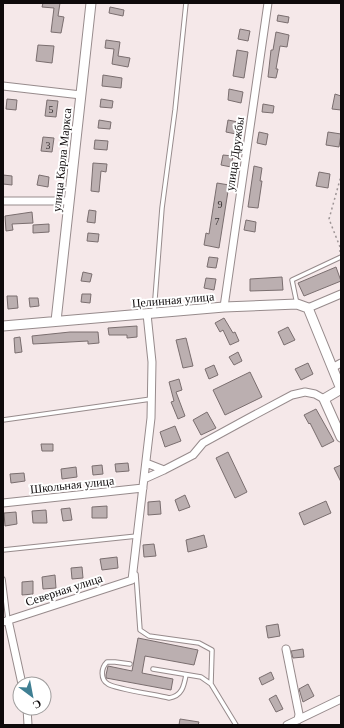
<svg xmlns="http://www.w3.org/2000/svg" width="344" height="728" font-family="'Times New Roman',serif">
  <rect width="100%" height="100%" fill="#f5e8e9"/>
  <path fill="#bbafb0" stroke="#7a6e6f" d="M43,3H60L58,16L64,17L61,33L51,32L54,8L42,7Z
    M110,7L124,10L123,16L109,13Z
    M278,15L289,17L288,23L277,21Z
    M240,29L250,31L248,41L238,39Z
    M276,32L289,35L287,47L280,46L276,69H278L276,78L268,77L271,50H273Z
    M106,40L120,42L118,56L130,58L128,67L112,64L114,49L105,48Z
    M38,45L54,46L52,63L36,61Z
    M237,50L248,52L244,78L233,76Z
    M103,75L122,78L121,88L102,86Z
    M229,89L243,92L241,103L228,100Z
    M335,94L341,96V110L332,109Z
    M7,99L17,100L16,110L6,109Z
    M101,99L113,101L112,108L100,107Z
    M47,100L58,101L56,117L45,116Z
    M263,104L274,106L273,113L262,112Z
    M99,120L111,122L110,129L98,128Z
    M228,120L238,122L236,134L226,132Z
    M259,132L268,134L266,145L257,143Z
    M328,132L341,134L339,147L326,145Z
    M43,137L54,138L52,152L41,151Z
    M95,140L108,141L107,150L94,149Z
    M223,155L233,156L231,167L221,165Z
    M93,163L107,164L106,172L101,171L99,192L91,191Z
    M254,166L262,168L260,181H262L258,208L248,207Z
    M319,172L330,174L328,188L316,186Z
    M3,175L12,176V185L3,184Z
    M39,175L49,177L48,187L37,185Z
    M217,183L229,185L219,248L204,245L206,233L209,234Z
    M89,210L96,211L95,223L87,222Z
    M32,212L33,223L12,224L13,230L6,231L5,216Z
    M246,220L256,222L255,232L244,230Z
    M49,224V232L33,233V225Z
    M88,233L99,234L98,242L87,241Z
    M209,257L218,258L216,268L207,267Z
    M336,267L341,281L304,296L298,283Z
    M83,272L92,274L90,282L81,281Z
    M282,277L283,290L250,291V279Z
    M206,278L216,279L214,290L204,288Z
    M82,294H91L90,303L81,302Z
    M7,296H17L18,308L8,309Z
    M29,298H38L39,306L30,307Z
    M224,318L233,333L235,332L239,341L230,345L223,330L220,332L215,323Z
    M137,326V337L127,338V335H109L108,328Z
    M288,327L295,340L284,345L278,332Z
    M70,332H98L99,343L88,344V341L33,344L32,336Z
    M20,337L22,352L15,353L14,338Z
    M186,338L193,366L183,368L176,340Z
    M238,352L242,361L234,365L229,357Z
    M308,363L313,374L301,380L295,369Z
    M214,365L218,375L209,379L205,369Z
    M250,372L262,397L225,415L213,390Z
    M179,379L182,390L176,392L185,416L178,419L171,402L174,401L169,382Z
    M316,409L334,441L322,447L310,423L309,424L304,415Z
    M207,412L216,428L201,435L193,420Z
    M175,426L181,441L165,447L160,432Z
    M41,444H53V451H42Z
    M228,452L247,492L235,498L216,458Z
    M128,463L129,471L116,472L115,464Z
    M102,465L103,474L93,475L92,466Z
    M341,465V482L334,468Z
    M76,467L77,477L62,479L61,469Z
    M24,473L25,481L11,483L10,474Z
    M185,495L190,507L179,511L175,500Z
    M160,501L161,514L148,515V502Z
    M326,501L331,513L304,525L299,513Z
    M107,506V518H92V507Z
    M70,508L72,520L63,521L61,509Z
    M46,510L47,523H33L32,511Z
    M16,512L17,524L5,526L4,513Z
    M204,535L207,547L188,552L186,540Z
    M154,544L156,556L144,557L143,545Z
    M117,557L118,568L102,570L100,559Z
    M82,567L83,578L72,579L71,568Z
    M55,575L56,588L43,589L42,577Z
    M33,581V594L22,595V582Z
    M278,624L280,636L268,638L266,626Z
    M138,638L198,650L194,665L145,656L142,673L173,679L171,690L106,678V675L108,666L132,671Z
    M303,649L304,657L293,658L291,651Z
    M271,672L274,679L262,685L259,678Z
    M308,684L314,696L303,702L299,689Z
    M276,695L283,709L276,712L269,699Z
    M180,719L199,722L198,725H179Z"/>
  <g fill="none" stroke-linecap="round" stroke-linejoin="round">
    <defs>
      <path id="lane" d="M297,304L292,280L341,257
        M154,312L162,208L175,110L186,3
        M3,420L151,399
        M3,550L137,536
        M136,574L140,630L149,636L199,643L212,650L211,684L236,725
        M3,579L8,620
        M130,664L115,662H107C101,668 100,679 108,684C115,689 158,695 169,698C182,696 184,686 186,675
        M153,669L201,677L211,684"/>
      <path id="street" d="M3,86L81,95
        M3,201H69
        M224,307L268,3
        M308,308L341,294
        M332,368L341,363
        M146,463L164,470L193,455L203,443L247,419L292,395L305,392L315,394L324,399
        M144,479L164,470
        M3,503L143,488
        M8,620L22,684
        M3,622L132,580L151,418L152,362L147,314
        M286,649L299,714L298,720
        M27,708L28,725
        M287,725L341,699"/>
      <path id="secondary" d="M56,321L91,3
        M3,326L224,307L297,304L308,308L341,389
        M341,389L324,399L341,437"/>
    </defs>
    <use href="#lane" stroke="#978b8c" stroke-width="5.5"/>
    <use href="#street" stroke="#978b8c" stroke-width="9"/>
    <use href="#secondary" stroke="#978b8c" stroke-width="11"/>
    <path stroke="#9d9495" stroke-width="1.5" stroke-dasharray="2 3" stroke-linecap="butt" d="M340,252V247L329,219L341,176"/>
    <use href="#lane" stroke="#fff" stroke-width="3.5"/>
    <use href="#street" stroke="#fff" stroke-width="7"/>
    <use href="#secondary" stroke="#fff" stroke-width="9"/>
  </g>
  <g text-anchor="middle" stroke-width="4" stroke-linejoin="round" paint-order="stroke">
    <g font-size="10" fill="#393334">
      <text x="51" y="113">5</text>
      <text x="48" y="149">3</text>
      <text x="220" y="208">9</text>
      <text x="217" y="225">7</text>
    </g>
    <g font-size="12" fill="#0e0a0b" stroke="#fff">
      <text transform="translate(235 154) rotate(-82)" y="4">улица Дружбы</text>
      <text transform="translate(62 160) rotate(-84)" y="4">улица Карла Маркса</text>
      <text transform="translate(173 300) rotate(-5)" y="4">Целинная улица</text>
      <text transform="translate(72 485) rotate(-6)" y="4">Школьная улица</text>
      <text transform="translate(64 590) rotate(-18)" y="4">Северная улица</text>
    </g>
  </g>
  <rect width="344" height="728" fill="none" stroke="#0e0a0b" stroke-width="8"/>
  <g transform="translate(32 696) rotate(148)"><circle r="19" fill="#ffffff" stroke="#9f9d9d"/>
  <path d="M0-3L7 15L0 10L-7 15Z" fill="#3f7f93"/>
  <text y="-6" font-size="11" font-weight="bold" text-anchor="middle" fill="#0e0a0b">С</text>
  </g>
</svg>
